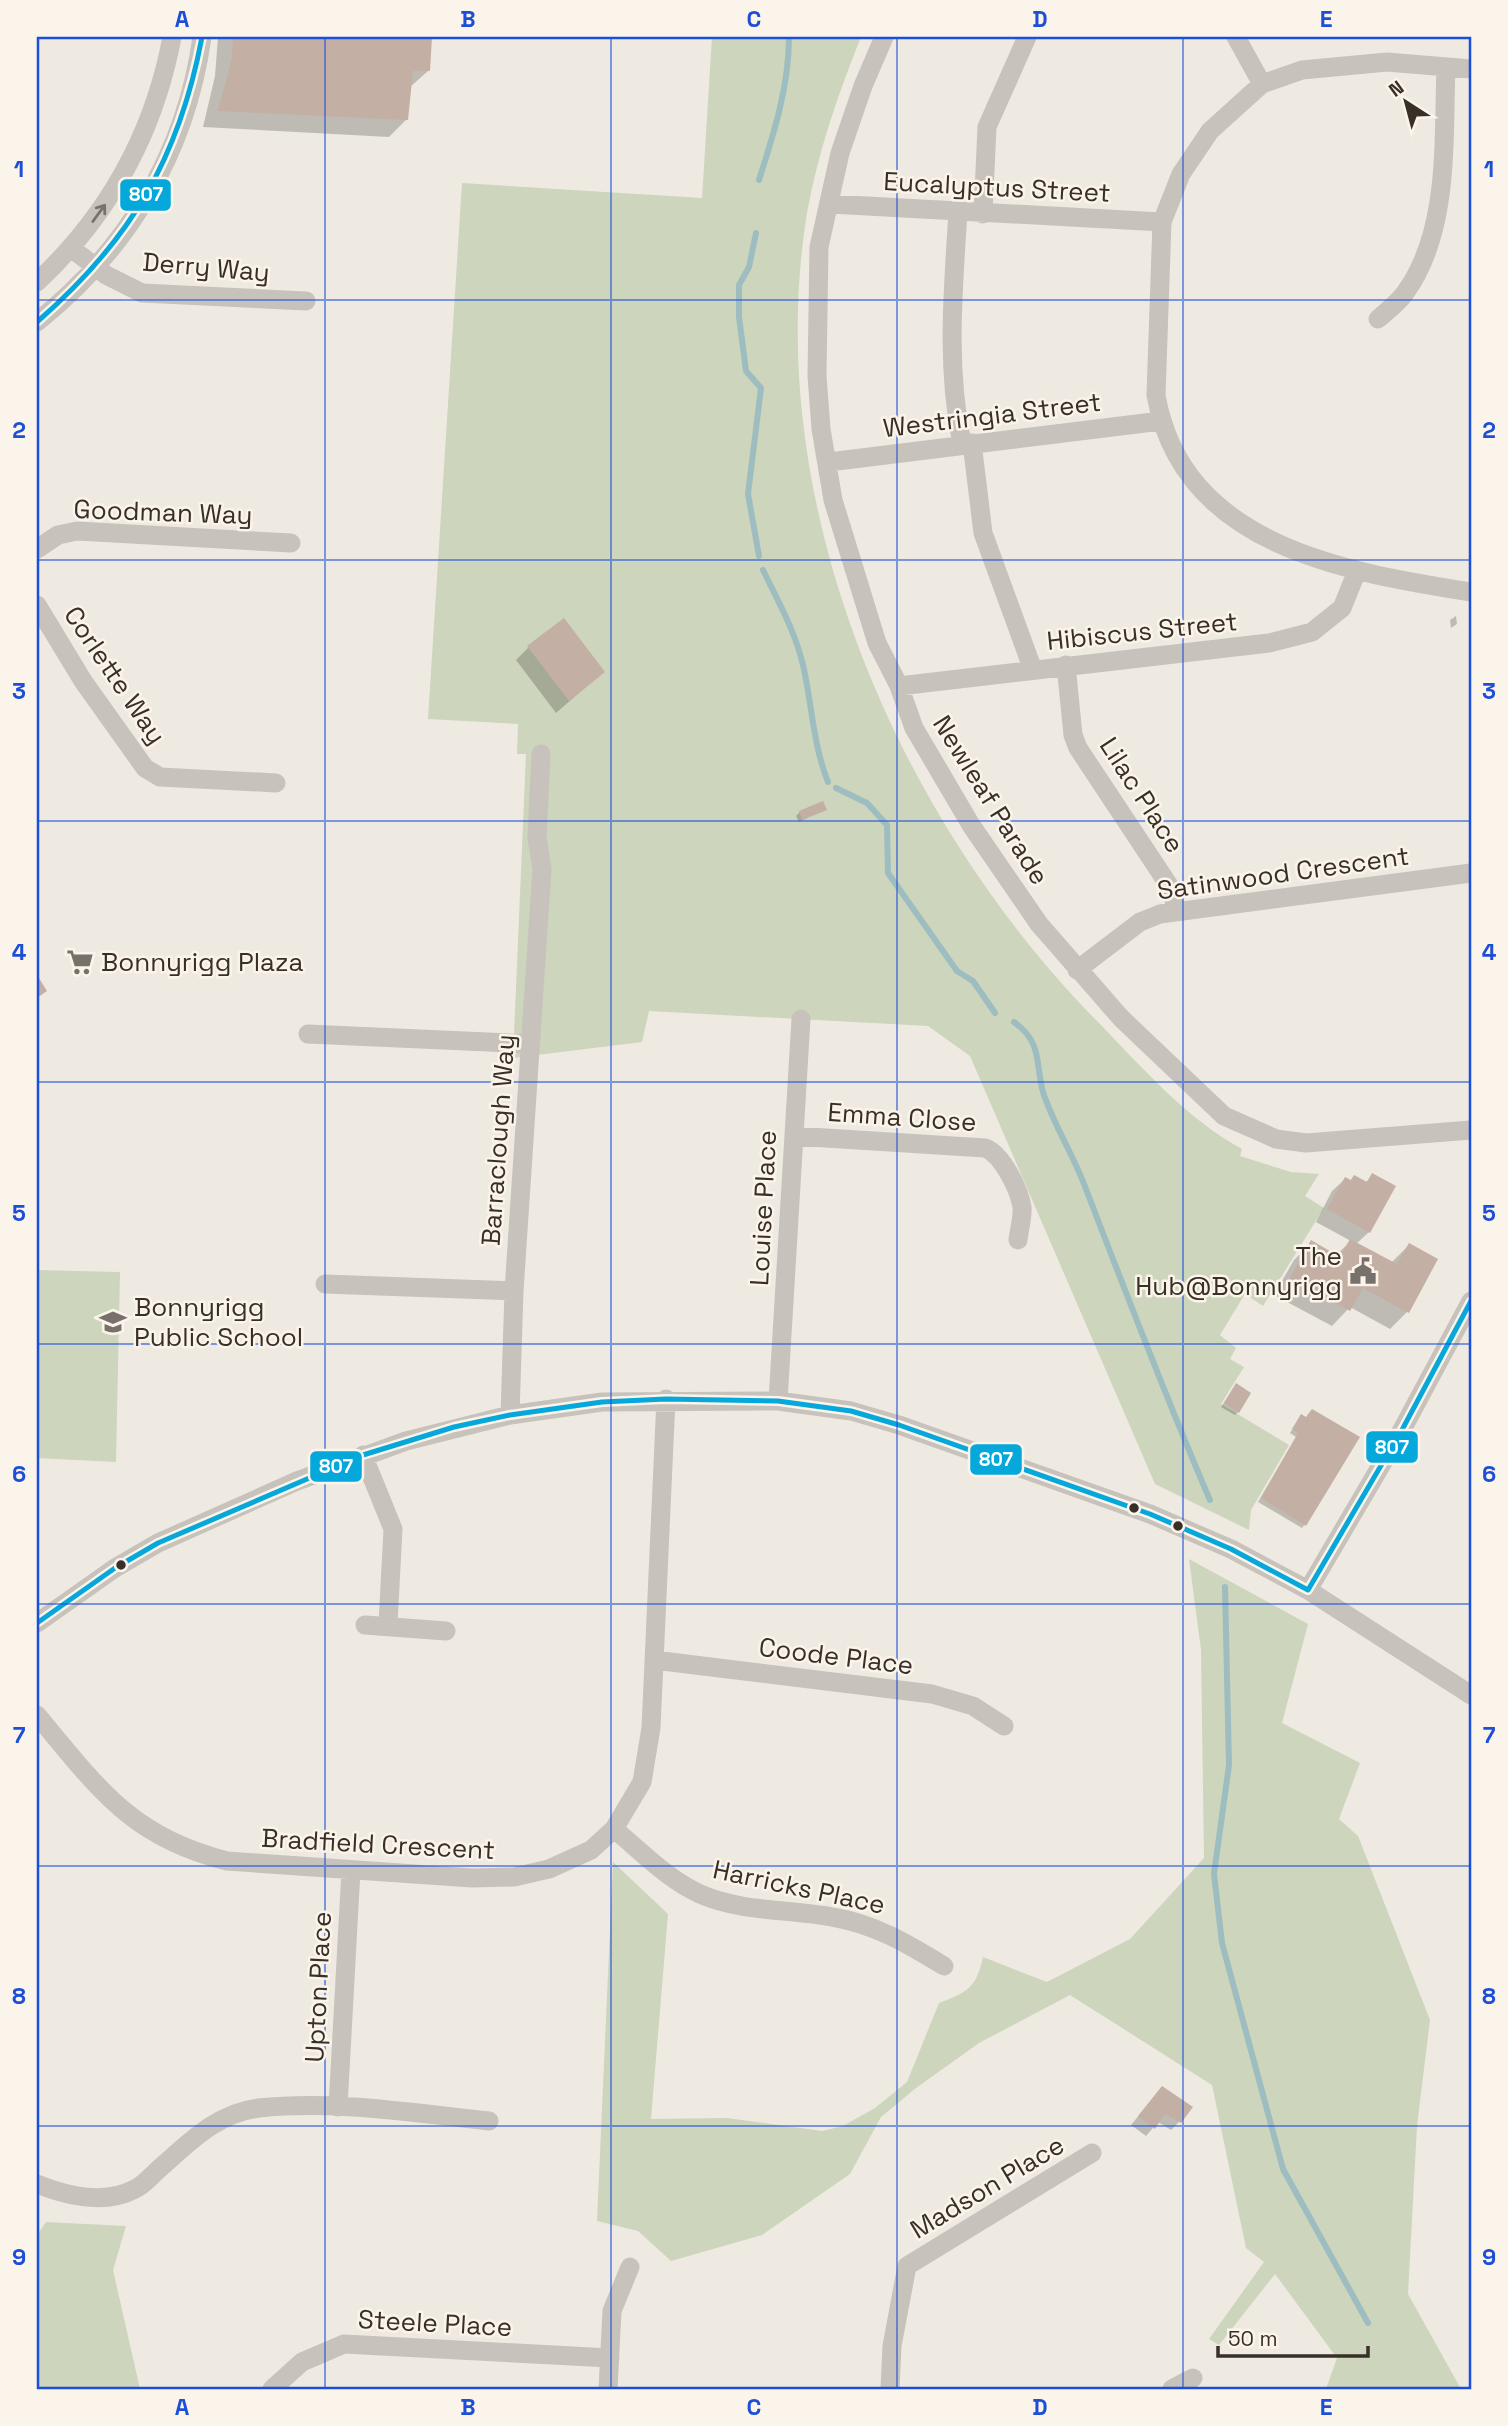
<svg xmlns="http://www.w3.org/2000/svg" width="1508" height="2426" font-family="'Space Grotesk',sans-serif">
  <rect width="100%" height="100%" fill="#eeeae2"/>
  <path fill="#cdd5bc" d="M712,37H861C838,94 818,152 807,213C760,500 896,816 1095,1019C1141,1066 1184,1117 1242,1149L1240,1156L1291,1172L1319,1174L1305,1196L1324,1208L1263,1306L1245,1294L1220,1335L1236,1348L1230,1359L1244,1367L1221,1404L1289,1445L1251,1510L1249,1530L1155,1484L970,1056L928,1026L649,1011L642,1042L513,1058L526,754H517L518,724L428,719L462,183L702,198Z
    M37,1270L120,1272L116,1462L37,1458Z
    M1189,1559L1308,1624L1282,1723L1360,1763L1339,1819L1358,1836L1430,2020L1417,2126L1408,2294L1461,2389H1326L1337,2358L1275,2274L1219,2345L1209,2339L1264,2262L1246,2248L1212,2085L1070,1995L979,2043L916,2088L881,2117L850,2174L762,2235L671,2261L638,2231L597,2221L613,1862L668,1914L651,2119L727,2118L822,2131L843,2126L875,2108L907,2082L939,2003C968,1992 976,1988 983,1957L1047,1982L1130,1939L1204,1858L1201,1650Z
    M46,2222L126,2226L113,2270L140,2389H37V2235Z"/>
  <path fill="#0003" d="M218,37H430L428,71L409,88L406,120L389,137L203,127L215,76Z
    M1456,616L1457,624L1451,628L1450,620Z
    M529,647L603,672L556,713L516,660Z
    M825,809L799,822L796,816L800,812Z
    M1373,1175L1369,1232L1356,1244L1391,1263L1409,1245L1407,1312L1390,1329L1350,1307L1332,1326L1274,1295L1294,1260L1311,1243L1335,1256L1351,1241L1316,1222L1332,1191L1345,1179L1350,1181L1354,1177L1365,1183Z
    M1233,1389L1238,1412L1235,1415L1221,1407Z
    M1298,1420L1305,1524L1302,1528L1258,1502L1296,1437L1290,1433Z
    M1154,2097L1179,2122L1171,2130L1158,2122L1146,2136L1131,2125Z"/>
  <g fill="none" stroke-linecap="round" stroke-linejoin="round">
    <path stroke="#9dbdc0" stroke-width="6" d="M759,180C774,133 789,86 789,37
      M756,233L749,267L739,285V317L746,371L761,388L748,494L759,556
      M763,570C778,601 795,631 803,665C812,704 813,745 828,782
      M836,788L867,803L887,825L888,873L957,971L973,981L995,1013
      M1014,1022C1043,1043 1035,1063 1043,1092C1052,1121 1073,1155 1084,1184C1125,1290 1165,1396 1210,1500
      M1225,1587L1229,1765L1214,1874L1222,1943L1283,2169L1368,2323"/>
  </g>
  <path fill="#c3afa3" d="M233,37H432L430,71H413L408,120L218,111L232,58Z
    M564,618L605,672L569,701L527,646Z
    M823,801L827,810L802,820L799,811Z
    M37,975L47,991L37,998Z
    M1372,1173L1396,1186L1370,1233L1327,1209L1345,1177L1351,1180L1354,1175L1367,1182Z
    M1350,1239L1397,1264L1409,1243L1438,1259L1409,1313L1363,1288L1350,1311L1290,1278L1311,1240L1340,1257Z
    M1236,1383L1251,1393L1239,1413L1224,1403Z
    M1312,1409L1360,1437L1306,1526L1261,1498L1298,1433L1292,1429L1301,1414L1306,1417Z
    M1162,2086L1193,2107L1181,2123L1165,2114L1155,2129L1138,2116Z"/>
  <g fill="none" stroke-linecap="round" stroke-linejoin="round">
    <path stroke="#c7c2bb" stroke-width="19" d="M884,37L863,86L840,153L819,247L817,376L821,429L833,500L877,643L899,686L914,728L971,825L1039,924L1121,1018L1224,1116L1276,1139L1306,1143L1471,1130
      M1236,37L1262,84
      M1471,69L1387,62L1302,70L1262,84L1210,131L1181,174L1162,222L1156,395C1182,546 1346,572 1471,592
      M830,204L1162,222
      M958,212C953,291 946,366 962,444
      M983,214L987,127L1027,37
      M71,248L106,275L142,293L306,301
      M37,282C109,215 154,133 172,37
      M1378,319C1387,311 1398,303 1405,293C1450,231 1443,141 1446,68
      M37,322C128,249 186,153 202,37
      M972,443L983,533L1033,670
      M829,462L1161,421
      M37,549L58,535L77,531L291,543
      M37,605L83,681L145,768L160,777L276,783
      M1066,665L1073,735L1078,748L1172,890L1176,911
      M899,686L1269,643L1312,632L1342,608L1357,571
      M1077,970L1140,922L1160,914L1471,873
      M308,1034L530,1044
      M794,1136L985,1148C1002,1154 1019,1189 1022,1207C1023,1217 1019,1230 1018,1240
      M325,1284L514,1291
      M778,1401L801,1019
      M510,1415L514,1291L542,869L537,838L541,754
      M363,1455L393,1529L388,1624
      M1308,1590L1403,1428L1471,1301
      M37,1623L115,1568L158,1543L297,1481L406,1441L510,1415L602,1402L778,1401L851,1411L899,1425L1150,1514L1231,1549L1308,1590L1471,1695
      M365,1625L446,1631
      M654,1660L932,1694L973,1706L1004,1726
      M37,1715C98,1788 131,1837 227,1861L472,1878L514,1877L549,1869L591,1850L614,1829L642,1782L651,1728L666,1399
      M614,1829C642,1852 667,1879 700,1894C741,1912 789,1909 832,1917C875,1924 908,1944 944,1966
      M338,2107L351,1870
      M37,2184C67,2196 105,2205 135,2189C144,2185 152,2175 160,2168C190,2142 217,2113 259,2108C334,2100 414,2113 489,2121
      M272,2389L302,2362L344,2344L610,2358
      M608,2389L612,2311L630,2267
      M890,2389L892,2346L907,2266L1092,2153
      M1172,2389L1193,2378"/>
    <defs>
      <path id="bus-1" d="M37,322C130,241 179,159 202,37
        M1308,1590L1403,1428L1471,1301
        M37,1623L115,1568L158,1543L363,1455L454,1427L510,1415L602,1402L666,1399L778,1401L851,1411L899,1425L1150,1514L1231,1549L1308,1590"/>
    </defs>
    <use href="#bus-1" stroke="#fbf4ea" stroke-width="10"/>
    <use href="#bus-1" stroke="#06a8db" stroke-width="5"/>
  </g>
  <defs><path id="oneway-shaft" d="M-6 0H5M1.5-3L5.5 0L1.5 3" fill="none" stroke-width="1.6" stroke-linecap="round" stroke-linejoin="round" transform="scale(1.75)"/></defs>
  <use stroke="#79716b" href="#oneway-shaft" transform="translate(99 213) rotate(-54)"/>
  <path fill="none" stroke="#1d4ed8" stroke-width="2" stroke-opacity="0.55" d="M325,37V2389M611,37V2389M897,37V2389M1183,37V2389M37,300H1471M37,560H1471M37,821H1471M37,1082H1471M37,1344H1471M37,1604H1471M37,1866H1471M37,2126H1471"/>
  <defs>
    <symbol id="supermarket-bare" viewBox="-9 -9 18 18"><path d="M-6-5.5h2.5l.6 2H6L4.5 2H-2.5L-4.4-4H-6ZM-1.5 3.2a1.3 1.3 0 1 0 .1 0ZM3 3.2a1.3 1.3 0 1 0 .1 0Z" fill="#78706a" stroke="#fbf4ea" stroke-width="2.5" paint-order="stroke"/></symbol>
    <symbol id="civic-bare" viewBox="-9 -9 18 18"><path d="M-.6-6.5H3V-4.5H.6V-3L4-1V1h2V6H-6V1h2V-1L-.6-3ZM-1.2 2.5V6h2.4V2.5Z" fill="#78706a" stroke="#fbf4ea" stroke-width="2.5" paint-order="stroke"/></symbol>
    <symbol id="school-bare" viewBox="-9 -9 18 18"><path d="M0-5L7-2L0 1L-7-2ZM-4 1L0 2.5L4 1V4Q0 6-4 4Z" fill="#78706a" stroke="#fbf4ea" stroke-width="2.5" paint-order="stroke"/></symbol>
  </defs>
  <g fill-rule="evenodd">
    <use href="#supermarket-bare" x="61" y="943" width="38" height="38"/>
    <use href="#civic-bare" x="1344" y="1252" width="38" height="38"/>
    <use href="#school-bare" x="94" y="1303" width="38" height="38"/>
  </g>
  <g fill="#392f29" stroke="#fbf4ea" stroke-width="2.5">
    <circle cx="1134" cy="1508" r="6"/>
    <circle cx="1178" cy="1526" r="6"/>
    <circle cx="121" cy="1565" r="6"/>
  </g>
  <g text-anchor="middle" stroke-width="5" stroke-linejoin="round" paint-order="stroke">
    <g font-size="26" fill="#392f29" stroke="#fbf4ea">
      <text transform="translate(997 187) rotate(3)" y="9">Eucalyptus Street</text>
      <text transform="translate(206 267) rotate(5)" y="9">Derry Way</text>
      <text transform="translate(992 415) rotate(-7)" y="9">Westringia Street</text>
      <text transform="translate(163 512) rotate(2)" y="9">Goodman Way</text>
      <text transform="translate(1142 631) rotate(-6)" y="9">Hibiscus Street</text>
      <text transform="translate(115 675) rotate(56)" y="9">Corlette Way</text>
      <text transform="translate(1142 795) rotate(57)" y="9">Lilac Place</text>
      <text transform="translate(991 800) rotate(58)" y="9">Newleaf Parade</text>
      <text transform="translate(1283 873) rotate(-8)" y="9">Satinwood Crescent</text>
      <text transform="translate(902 1117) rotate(4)" y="9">Emma Close</text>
      <text transform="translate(498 1140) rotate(-86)" y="9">Barraclough Way</text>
      <text transform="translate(763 1208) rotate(-87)" y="9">Louise Place</text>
      <text transform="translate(836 1656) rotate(7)" y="9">Coode Place</text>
      <text transform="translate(378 1844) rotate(3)" y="9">Bradfield Crescent</text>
      <text transform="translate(799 1887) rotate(12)" y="9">Harricks Place</text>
      <text transform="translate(318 1987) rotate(-87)" y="9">Upton Place</text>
      <text transform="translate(987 2187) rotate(-31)" y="9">Madson Place</text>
      <text transform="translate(435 2323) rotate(3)" y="9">Steele Place</text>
    </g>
    <g font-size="26" fill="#392f29" stroke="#fbf4ea" text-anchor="start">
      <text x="101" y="971">Bonnyrigg Plaza</text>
      <text x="1342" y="1265" text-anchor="end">The<tspan x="1342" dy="30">Hub@Bonnyrigg</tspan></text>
      <text x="134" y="1316">Bonnyrigg<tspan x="134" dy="30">Public School</tspan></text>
    </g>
  </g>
  <g stroke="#fbf4ea" stroke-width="2.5">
    <rect x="119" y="178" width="53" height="34" rx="7" fill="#06a8db"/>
    <rect x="1365" y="1430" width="54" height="34" rx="7" fill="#06a8db"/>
    <rect x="969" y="1443" width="54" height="33" rx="7" fill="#06a8db"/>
    <rect x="309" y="1450" width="54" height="33" rx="7" fill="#06a8db"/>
  </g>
  <g font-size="19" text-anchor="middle" font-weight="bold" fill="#fff">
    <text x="146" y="201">807</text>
    <text x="1392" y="1454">807</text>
    <text x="996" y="1466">807</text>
    <text x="336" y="1473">807</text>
  </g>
  <rect width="1508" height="2426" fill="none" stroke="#fbf4ea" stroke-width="77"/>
  <g transform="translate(1406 102) rotate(324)" stroke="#fbf4ea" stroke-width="5" paint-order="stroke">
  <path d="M0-5L12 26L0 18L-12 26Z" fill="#392f29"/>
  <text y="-10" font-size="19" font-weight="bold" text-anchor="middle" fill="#392f29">N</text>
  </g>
  <path d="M1218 2346v10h150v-10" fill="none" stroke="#392f29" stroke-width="3.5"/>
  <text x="1228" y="2346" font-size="21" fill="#392f29" stroke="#fbf4ea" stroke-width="5" paint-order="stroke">50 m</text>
  <rect x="38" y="38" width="1432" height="2350" fill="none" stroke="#1d4ed8" stroke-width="2.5"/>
  <g font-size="23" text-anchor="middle" font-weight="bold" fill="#1d4ed8">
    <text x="182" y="27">A</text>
    <text x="468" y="27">B</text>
    <text x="754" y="27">C</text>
    <text x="1040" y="27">D</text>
    <text x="1326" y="27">E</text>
    <text x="19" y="177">1</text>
    <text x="1489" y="177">1</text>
    <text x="19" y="438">2</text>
    <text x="1489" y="438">2</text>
    <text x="19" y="699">3</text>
    <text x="1489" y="699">3</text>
    <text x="19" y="960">4</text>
    <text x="1489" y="960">4</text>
    <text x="19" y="1221">5</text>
    <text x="1489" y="1221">5</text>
    <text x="19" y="1482">6</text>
    <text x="1489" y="1482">6</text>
    <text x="19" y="1743">7</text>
    <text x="1489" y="1743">7</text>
    <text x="19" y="2004">8</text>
    <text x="1489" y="2004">8</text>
    <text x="19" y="2265">9</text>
    <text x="1489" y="2265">9</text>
    <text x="182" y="2415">A</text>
    <text x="468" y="2415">B</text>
    <text x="754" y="2415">C</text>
    <text x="1040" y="2415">D</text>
    <text x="1326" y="2415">E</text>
  </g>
</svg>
